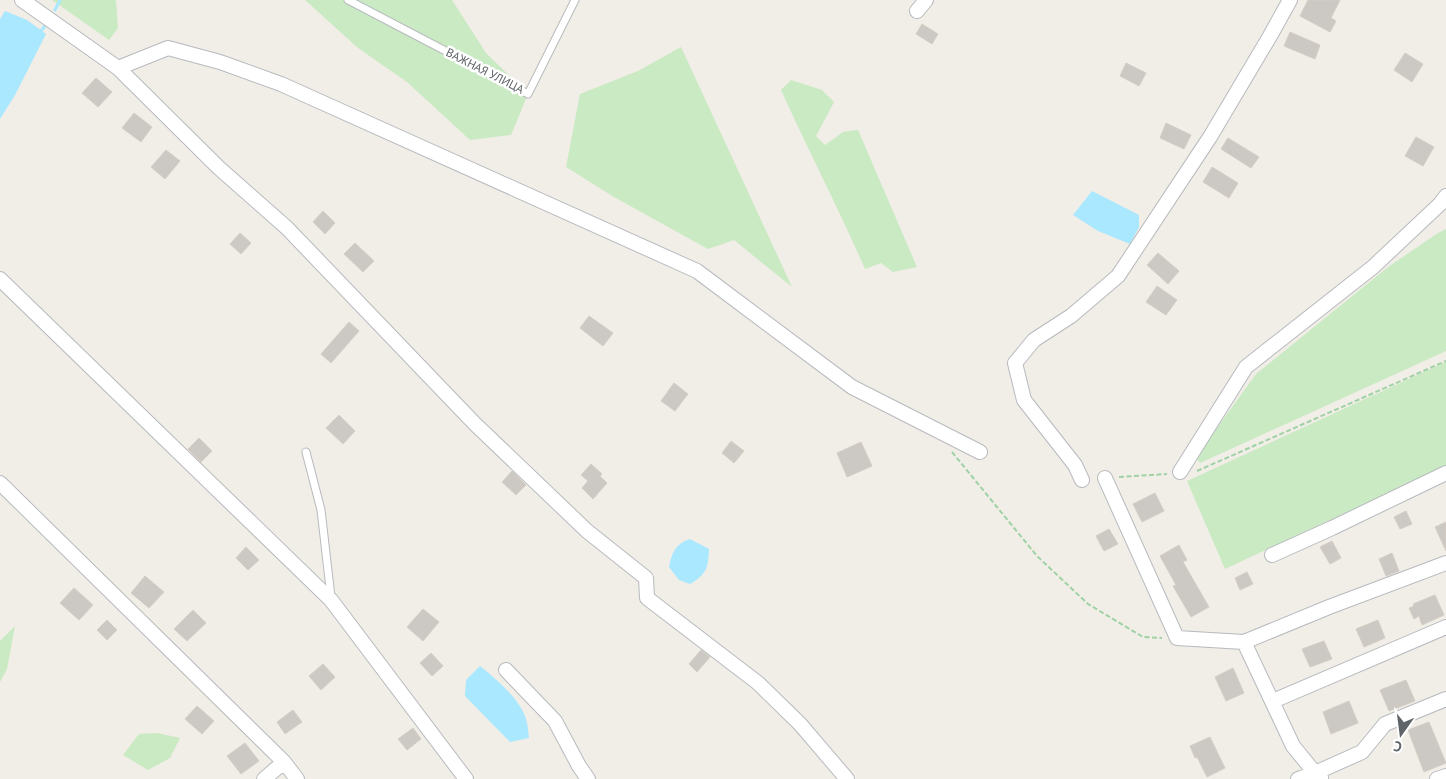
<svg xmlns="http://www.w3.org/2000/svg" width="1446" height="779" font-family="'PT Sans',sans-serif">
  <rect width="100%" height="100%" fill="#f1ede7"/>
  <path fill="#c9eac2" d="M52,0H116L118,28L109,40Z
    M305,0H452L486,53L528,94L511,135L470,140L407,82L358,48Z
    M681,47L792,287L734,240L708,249L614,197L566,167L580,94L638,71Z
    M791,80L822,90L834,102L816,136L825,145L843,132L858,130L917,267L893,272L881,263L865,269C839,209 808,150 781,90Z
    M1446,229V351L1200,463L1196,457L1256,374L1388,267L1438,233Z
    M1446,362V466L1225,569L1187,481Z
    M15,626L7,669L0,682V641Z
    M157,733L180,738L170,758L148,770L123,755L139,734Z"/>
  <path fill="#a9e8ff" d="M5,11L27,20L46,34L15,95L0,119V19Z
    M1092,191L1139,215V227L1130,244L1098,231L1073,215Z
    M690,539L709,549C708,568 707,574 690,584L679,580L669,567C672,553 675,544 690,539Z
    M480,666C495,678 521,700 526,719C528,725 528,732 529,738L510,742L465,696L466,680Z"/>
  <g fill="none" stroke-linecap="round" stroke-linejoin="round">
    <path stroke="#a9e8ff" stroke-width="3" d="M55,10L60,0
      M39,34L47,23"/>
  </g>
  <path fill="#ccc8c4" stroke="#d6cec5" d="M1308,0H1340L1331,18L1336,21L1330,32L1300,16Z
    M922,24L938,34L932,44L916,34Z
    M1290,32L1320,45L1315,59L1284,46Z
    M1405,53L1423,64L1412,82L1394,70Z
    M1126,63L1146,73L1139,86L1120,76Z
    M96,78L112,92L98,107L82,93Z
    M134,113L152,127L141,142L122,128Z
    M1166,123L1191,135L1184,149L1160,138Z
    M1416,137L1434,147L1423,166L1405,156Z
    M1228,138L1259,157L1251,168L1221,149Z
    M166,150L180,161L165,179L151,167Z
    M1212,167L1238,183L1229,198L1203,182Z
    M323,211L335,223L325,234L313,222Z
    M240,233L251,243L241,254L230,244Z
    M355,243L374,261L363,272L344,254Z
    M1158,253L1179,271L1168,284L1147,265Z
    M1157,286L1177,300L1166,315L1146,302Z
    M589,316L613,333L603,346L580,328Z
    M349,322L359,331L331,363L321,354Z
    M674,383L688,394L675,411L661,401Z
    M339,415L355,431L343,444L326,428Z
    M199,438L212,451L201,462L188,449Z
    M731,441L744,451L734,463L722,453Z
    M861,442L872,466L847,477L837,453Z
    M591,464L602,474L600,476L607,483L593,499L582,488L588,481L581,475Z
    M512,471L526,485L516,495L502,482Z
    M1155,493L1164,511L1142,522L1133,504Z
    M1406,511L1412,524L1400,529L1394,517Z
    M1446,522V551L1435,527Z
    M1109,529L1118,544L1104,551L1096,536Z
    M1332,541L1341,558L1330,564L1320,547Z
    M1179,545L1187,560L1183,562L1209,607L1191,617L1173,586L1176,585L1160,556Z
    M246,547L259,560L248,570L236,558Z
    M1392,553L1399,571L1386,576L1379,559Z
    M1247,572L1253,584L1240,590L1235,578Z
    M145,576L164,592L149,608L131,593Z
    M74,588L93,605L79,620L60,603Z
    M1435,595L1444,615L1422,625L1419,616L1414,619L1409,608L1414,606L1413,604Z
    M423,609L439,622L423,641L407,627Z
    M193,610L206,623L187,641L174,629Z
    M107,620L117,630L107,640L97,630Z
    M1378,620L1385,638L1364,647L1356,629Z
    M1324,641L1332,659L1310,667L1302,649Z
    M701,650L710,657L697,672L689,664Z
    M431,653L443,666L432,676L420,663Z
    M323,664L335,677L321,690L309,676Z
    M1233,668L1244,693L1226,701L1215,677Z
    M1406,680L1415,701L1389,711L1380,690Z
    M1349,701L1358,723L1331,734L1323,712Z
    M197,706L214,721L202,734L185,719Z
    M293,710L302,722L285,734L277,722Z
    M1429,722L1446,763L1424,772L1408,730Z
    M413,728L421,739L407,750L398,739Z
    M1210,737L1225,768L1207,777L1197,757L1195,758L1190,746Z
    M245,743L259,761L241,774L227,756Z"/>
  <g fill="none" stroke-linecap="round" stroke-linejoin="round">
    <defs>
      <path id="lane" d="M348,0L528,94L575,0
        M306,452L321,510L331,597"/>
      <path id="street" d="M22,0L118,68L168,48L220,62L281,84L697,271L852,387L980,452
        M917,11L926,0
        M118,68L219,168L287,228L475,424L587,531L646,578L647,598L758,683L800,724L847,779
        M0,279L331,600L466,779
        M1180,472L1246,367L1373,267L1440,204L1446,196
        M1105,478L1177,638L1244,642L1329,607L1446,563
        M1082,480L1075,465L1024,400L1015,363L1034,340L1071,316L1118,276L1210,137L1270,36L1290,0
        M0,483L284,762L297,779
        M1272,555L1332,528L1446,473
        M1244,642L1293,746L1315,773L1321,778
        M506,670L555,721L579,766L588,779
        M1273,701L1446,627
        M264,779L284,762
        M1298,779L1315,773L1362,752L1385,724L1446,699
        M1437,779L1446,776"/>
    </defs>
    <use href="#lane" stroke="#b7babe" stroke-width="9"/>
    <use href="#street" stroke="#b7babe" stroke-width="16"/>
    <path stroke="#9fd2a5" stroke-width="2" stroke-dasharray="5 2.5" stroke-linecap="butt" d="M952,452L1037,556L1088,604L1143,637L1162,638
      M1197,471L1446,361
      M1119,477L1167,474"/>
    <use href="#lane" stroke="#fff" stroke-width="7"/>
    <use href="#street" stroke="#fff" stroke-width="14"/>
  </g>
  <g text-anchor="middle" stroke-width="5" stroke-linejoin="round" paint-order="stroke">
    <g font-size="12" fill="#5e6468" stroke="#fff">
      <text transform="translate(485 71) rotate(27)" y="4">ВАЖНАЯ УЛИЦА</text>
    </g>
  </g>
  <g transform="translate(1401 734) rotate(194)" stroke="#ffffff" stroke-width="4" paint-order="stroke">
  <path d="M0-4L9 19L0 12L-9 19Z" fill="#5e6468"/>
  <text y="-8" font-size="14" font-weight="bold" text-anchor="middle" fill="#5e6468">С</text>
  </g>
</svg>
